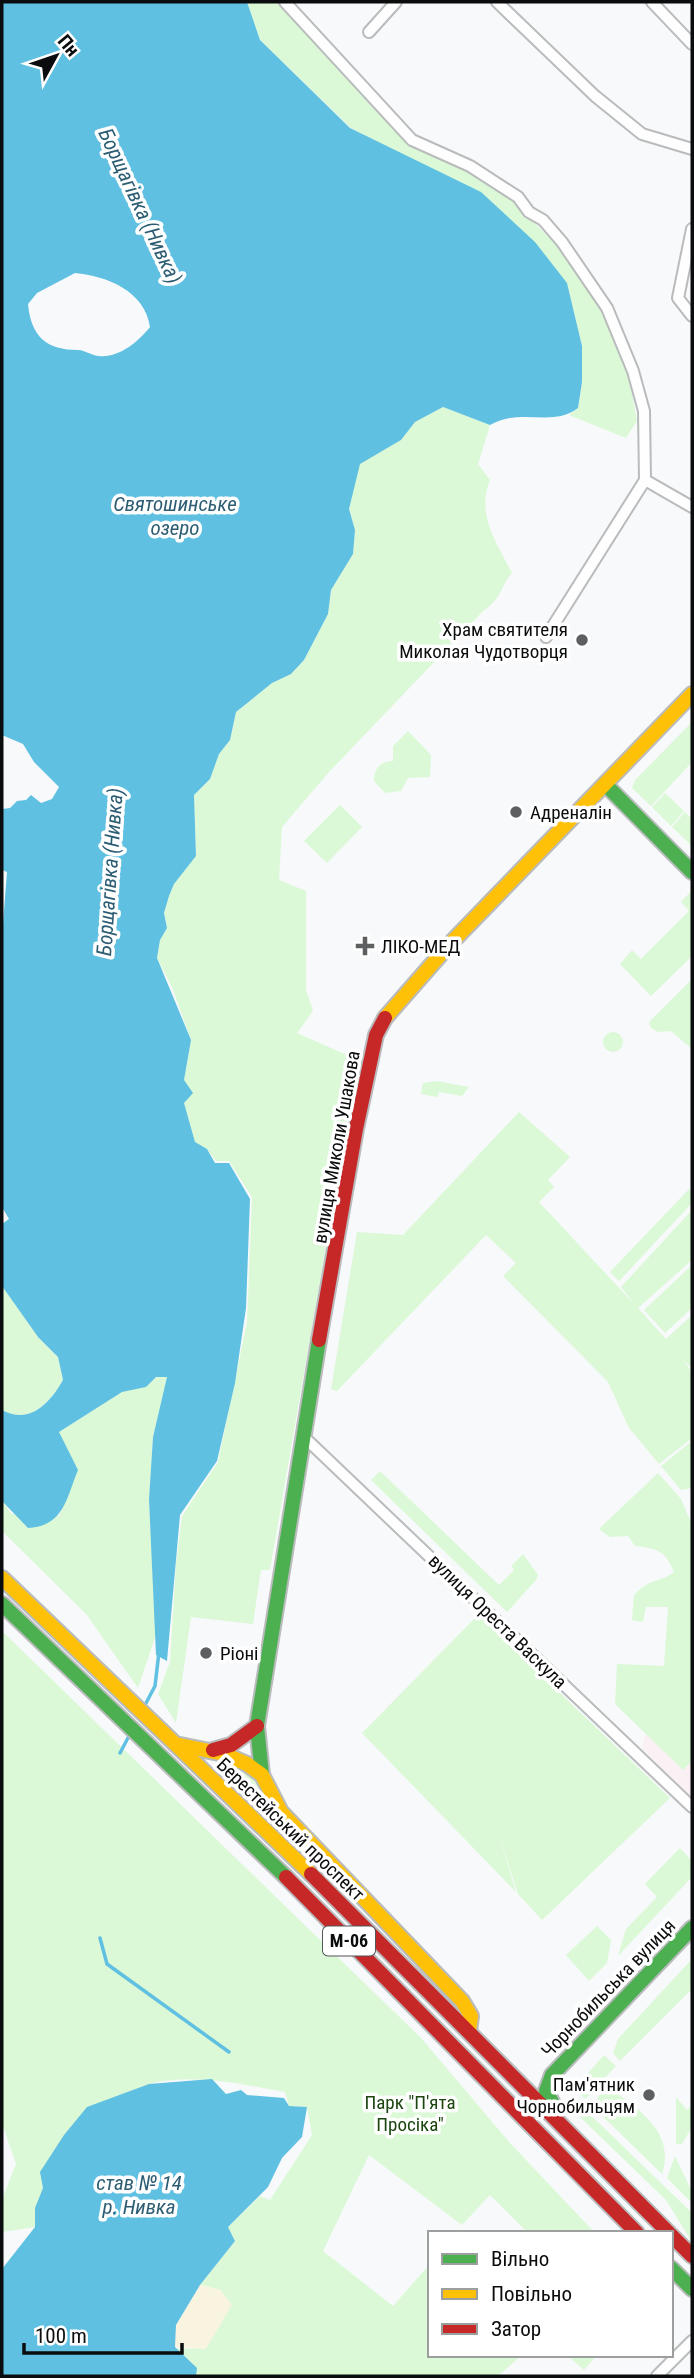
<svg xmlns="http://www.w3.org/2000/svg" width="694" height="2378" font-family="'Roboto Condensed',sans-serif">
  <rect width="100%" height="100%" fill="#f7f9fb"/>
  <path fill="#fbf0f3" d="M692,1688V1797L642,1748L645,1736Z"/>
  <path fill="#dbf9d6" d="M247,2H281L336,66L411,144L435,158L456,164L510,198L559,248L602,309L628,372L637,421L626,438L569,415L578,408L582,382V346L567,283L412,161L351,128L260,40Z
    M443,407L490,425L478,464L490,480C476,514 496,542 512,573C498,590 504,596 483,611L329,772L282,827L279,880L306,891V990L313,1011L297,1033L358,1060L270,1570H261L253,1624L191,1617L176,1723L158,1694L170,1662L176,1564L182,1516L218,1462L247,1322L252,1197L229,1161H216L207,1149L195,1143L184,1103L187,1098L184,1080L191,1040L172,987L157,958L160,940L167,928L164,913L169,896L174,884L196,856L194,795L210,779L219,754L230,740L236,712L272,683L291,674L304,660L328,614L331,590L353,554L355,530L349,509L359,464L401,440L415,422Z
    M691,723L692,762L651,806L632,788L635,780Z
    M408,731L431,755L430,777L408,778L401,791L385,793L374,781C374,769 380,761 393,761V746Z
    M665,793L684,811L671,826L652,807Z
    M340,805L362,827L327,863L304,841Z
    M685,812L692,819V846L672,827Z
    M692,890V956L651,996L620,964L632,950L641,959L689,911L681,902Z
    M692,979V1049L671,1031L658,1032L651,1028L649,1022Z
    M603 1042a10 10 0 1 1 20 0a10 10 0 1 1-20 0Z
    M437,1081L469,1087L462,1096L439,1092L437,1097L421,1094L423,1083Z
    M519,1112L570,1157L548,1180L554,1187L539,1202L635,1305L621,1287L692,1210V1260L638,1308L666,1339L692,1315V1368L683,1360L692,1372V1438L659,1464L629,1428L608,1382L503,1276L516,1263L486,1235L337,1391L331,1389L357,1232L403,1235Z
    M690,1188L692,1203L619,1281L610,1272Z
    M692,1265V1308L665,1333L644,1310Z
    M2,1286L38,1337L58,1357L63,1380C49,1403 30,1425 2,1410Z
    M156,1377H167L153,1437L149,1499L157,1632L138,1688L86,1614L2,1531V1501L12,1514L59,1516L68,1492L59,1432L122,1392L145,1387Z
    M692,1441V1488L681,1490L661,1466Z
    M380,1471L499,1585L514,1570L511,1566L523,1554L538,1575L536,1580L507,1612L371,1480Z
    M658,1473L681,1499L692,1525V1761L683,1770L615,1704L617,1664L664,1666L668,1607H646L643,1622L632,1620L634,1595C653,1576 658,1584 674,1572C666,1551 656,1548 635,1546L628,1536L610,1537L599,1529Z
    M478,1615L670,1798L542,1920L518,1894L498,1832L516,1892L362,1733Z
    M2,1631L421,2038L510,2143L595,2233H528L490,2195L462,2225L369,2155L323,2251L393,2306L430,2264V2355H522L498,2376H196V2368L176,2349L206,2348L221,2290L200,2285L235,2241L228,2227L260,2196L270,2200L312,2135L307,2107L289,2106L285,2092C240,2084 168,2067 127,2094C109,2106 88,2137 73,2154C52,2178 35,2194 35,2227L2,2232V2199L16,2164L2,2123Z
    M221,1762L249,1774L313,1858L214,1764Z
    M680,1848L692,1861V1877L618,1956L626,1929L657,1897L645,1884Z
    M597,1926L611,1940L607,1963L589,1981L566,1955Z
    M692,1959V1989L620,2061L613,2053L618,2039Z
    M604,2055L616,2066L585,2099L580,2094L584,2078Z
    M607,2087C638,2108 676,2132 662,2174L591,2105Z
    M676,2097L687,2110L692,2105V2127L682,2144H676Z
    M574,2099L692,2213V2242L666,2200L580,2117Z
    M675,2156L692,2192V2203L667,2178Z
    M567,2355H597L584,2370Z"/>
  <path fill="#f8f4e0" d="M200,2285L221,2290L232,2305L206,2349L175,2347L176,2325Z"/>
  <path fill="#5fc0e2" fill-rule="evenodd" d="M2,2H247L260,40L350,128L481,192L535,242L567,283L582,346V382L578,408C552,428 521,407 490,425L443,407L415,422L401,440L360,464L349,509L355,530L353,554L331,590L328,614L304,660L291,674L272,683L236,712L230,740L219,754L210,779L194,795L196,856L174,884L169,896L164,913L167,928L160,940L157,958L191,1040L184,1080L193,1093L184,1103L195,1142L207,1149L215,1163H229L250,1199L246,1308L235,1383L217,1461L180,1515L167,1661L156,1655L149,1499L153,1437L167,1377H156L146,1387L122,1392L59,1432L78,1470C66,1499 64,1526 28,1528L2,1501V1410C30,1425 50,1403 63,1380L58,1357L38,1337L2,1286V1224L9,1219L2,1207V937L7,872L2,870V809L10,808L17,801L26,800L31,795L41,803L52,799L59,787L34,762L23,744L2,735ZM75,273C107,276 145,291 150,327C138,342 119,358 99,356C92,356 85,350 78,350C47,350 31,337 28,304L37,293Z
    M212,2079L226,2094L241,2090L247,2095L284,2098L289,2106L307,2107L302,2137L282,2158L268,2187L228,2227L235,2241L200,2285L176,2325L175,2347L197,2368L196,2376H2V2269L35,2227V2208L43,2188L40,2172L64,2135L87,2107L149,2084Z"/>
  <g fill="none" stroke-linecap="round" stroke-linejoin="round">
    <path stroke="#5fc0e2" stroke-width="3.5" d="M145,1705L155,1686L159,1652
      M120,1753L129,1736
      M100,1938L107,1964L229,2052"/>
    <defs>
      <path id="street" d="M285,2L412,140L470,166L518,197L529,212L543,220L562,242L607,308L633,371L644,411L645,480L546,637
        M497,2L595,96L642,134L692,149
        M652,2L692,44
        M369,32L396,2
        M692,229L678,298L692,316
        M645,480L692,507
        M303,1436L692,1807
        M657,2376L692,2341"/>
      <path id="fast" d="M605,784L692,872
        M2,1604L286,1877
        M262,1775L257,1726L319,1340
        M557,2111L546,2091L552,2075L692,1928
        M671,2268L692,2289"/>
      <path id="slow" d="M385,1018L448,946L692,694
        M2,1578L311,1874
        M175,1744L224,1754L247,1764L262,1775L281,1812L462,2001L471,2016L469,2031"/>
      <path id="jam" d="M319,1340L356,1129L376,1035L385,1018
        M213,1750L231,1745L257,1726
        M311,1874L669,2233
        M286,1877L637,2233
        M671,2235L692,2256"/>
    </defs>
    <use href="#street" stroke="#b9bbbc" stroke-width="14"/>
    <use href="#fast" stroke="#b9bbbc" stroke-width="18"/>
    <use href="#slow" stroke="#b9bbbc" stroke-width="18"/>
    <use href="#jam" stroke="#b9bbbc" stroke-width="18"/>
    <use href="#street" stroke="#fefefe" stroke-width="10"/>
    <use href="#fast" stroke="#4caf50" stroke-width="14"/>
    <use href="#slow" stroke="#ffc107" stroke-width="14"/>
    <use href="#jam" stroke="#c62828" stroke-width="14"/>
  </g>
  <g fill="#5e5f60" stroke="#fff" stroke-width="2.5">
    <circle cx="582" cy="640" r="7"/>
    <circle cx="516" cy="812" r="7"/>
    <path d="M361.5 935.5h7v7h7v7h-7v7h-7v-7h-7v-7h7z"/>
    <circle cx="206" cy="1653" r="7"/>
    <circle cx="649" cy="2095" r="7"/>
  </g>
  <g text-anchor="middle" stroke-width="7" stroke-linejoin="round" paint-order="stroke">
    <rect fill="#fff" stroke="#545556" stroke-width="2" x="323" y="1926.5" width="52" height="29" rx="5"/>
    <g font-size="18" font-weight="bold" fill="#0b0c0d">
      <text x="349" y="1947">М-06</text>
    </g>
    <g font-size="19" fill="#0b0c0d" stroke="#fff" text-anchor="start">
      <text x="568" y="636" text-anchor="end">Храм святителя<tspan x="568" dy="22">Миколая Чудотворця</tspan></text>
      <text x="530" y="819">Адреналін</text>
      <text x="381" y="953">ЛІКО-МЕД</text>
      <text x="220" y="1660">Ріоні</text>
      <text x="635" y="2091" text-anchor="end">Пам'ятник<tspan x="635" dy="22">Чорнобильцям</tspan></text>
    </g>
    <g font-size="19" fill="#0b0c0d" stroke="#fff">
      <text transform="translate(336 1147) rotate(-80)" y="7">вулиця Миколи Ушакова</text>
      <text transform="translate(498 1621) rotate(44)" y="7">вулиця Ореста Васкула</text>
      <text transform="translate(291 1829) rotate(44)" y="7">Берестейський проспект</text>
      <text transform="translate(608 1988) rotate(-46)" y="7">Чорнобильська вулиця</text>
    </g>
    <g font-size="19" fill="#1b4610" stroke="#fff">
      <text x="410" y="2109">Парк "П'ята<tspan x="410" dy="22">Просіка"</tspan></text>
    </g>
    <g font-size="21" font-style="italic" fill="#2c5d73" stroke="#fff">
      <text transform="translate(140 206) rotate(65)" y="7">Борщагівка (Нивка)</text>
      <text x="175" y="511">Святошинське<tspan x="175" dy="24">озеро</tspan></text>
      <text transform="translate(110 872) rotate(-86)" y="7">Борщагівка (Нивка)</text>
      <text x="139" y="2190">став № 14<tspan x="139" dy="24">р. Нивка</tspan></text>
    </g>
  </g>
  <rect width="694" height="2378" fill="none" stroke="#0b0c0d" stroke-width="7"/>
  <rect x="428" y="2231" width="245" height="126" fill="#ffffff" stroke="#9d9e9e" stroke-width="2"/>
  <rect x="442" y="2254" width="35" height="10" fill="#4caf50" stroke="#9d9e9e" stroke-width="2"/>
  <text x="491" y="2266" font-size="21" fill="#0b0c0d">Вільно</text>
  <rect x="442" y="2289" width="35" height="10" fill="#ffc107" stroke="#9d9e9e" stroke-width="2"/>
  <text x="491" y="2301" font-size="21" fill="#0b0c0d">Повільно</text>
  <rect x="442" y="2324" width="35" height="10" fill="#c62828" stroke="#9d9e9e" stroke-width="2"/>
  <text x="491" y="2336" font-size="21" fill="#0b0c0d">Затор</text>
  <g transform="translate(56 56) rotate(50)" stroke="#ffffff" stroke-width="5" paint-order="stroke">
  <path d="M0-5L12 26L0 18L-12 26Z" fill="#0b0c0d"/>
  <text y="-10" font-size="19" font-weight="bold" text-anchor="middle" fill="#0b0c0d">Пн</text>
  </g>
  <path d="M24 2343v10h158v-10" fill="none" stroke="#0b0c0d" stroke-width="3.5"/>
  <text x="35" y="2343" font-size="21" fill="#0b0c0d" stroke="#ffffff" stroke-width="5" paint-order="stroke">100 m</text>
</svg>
